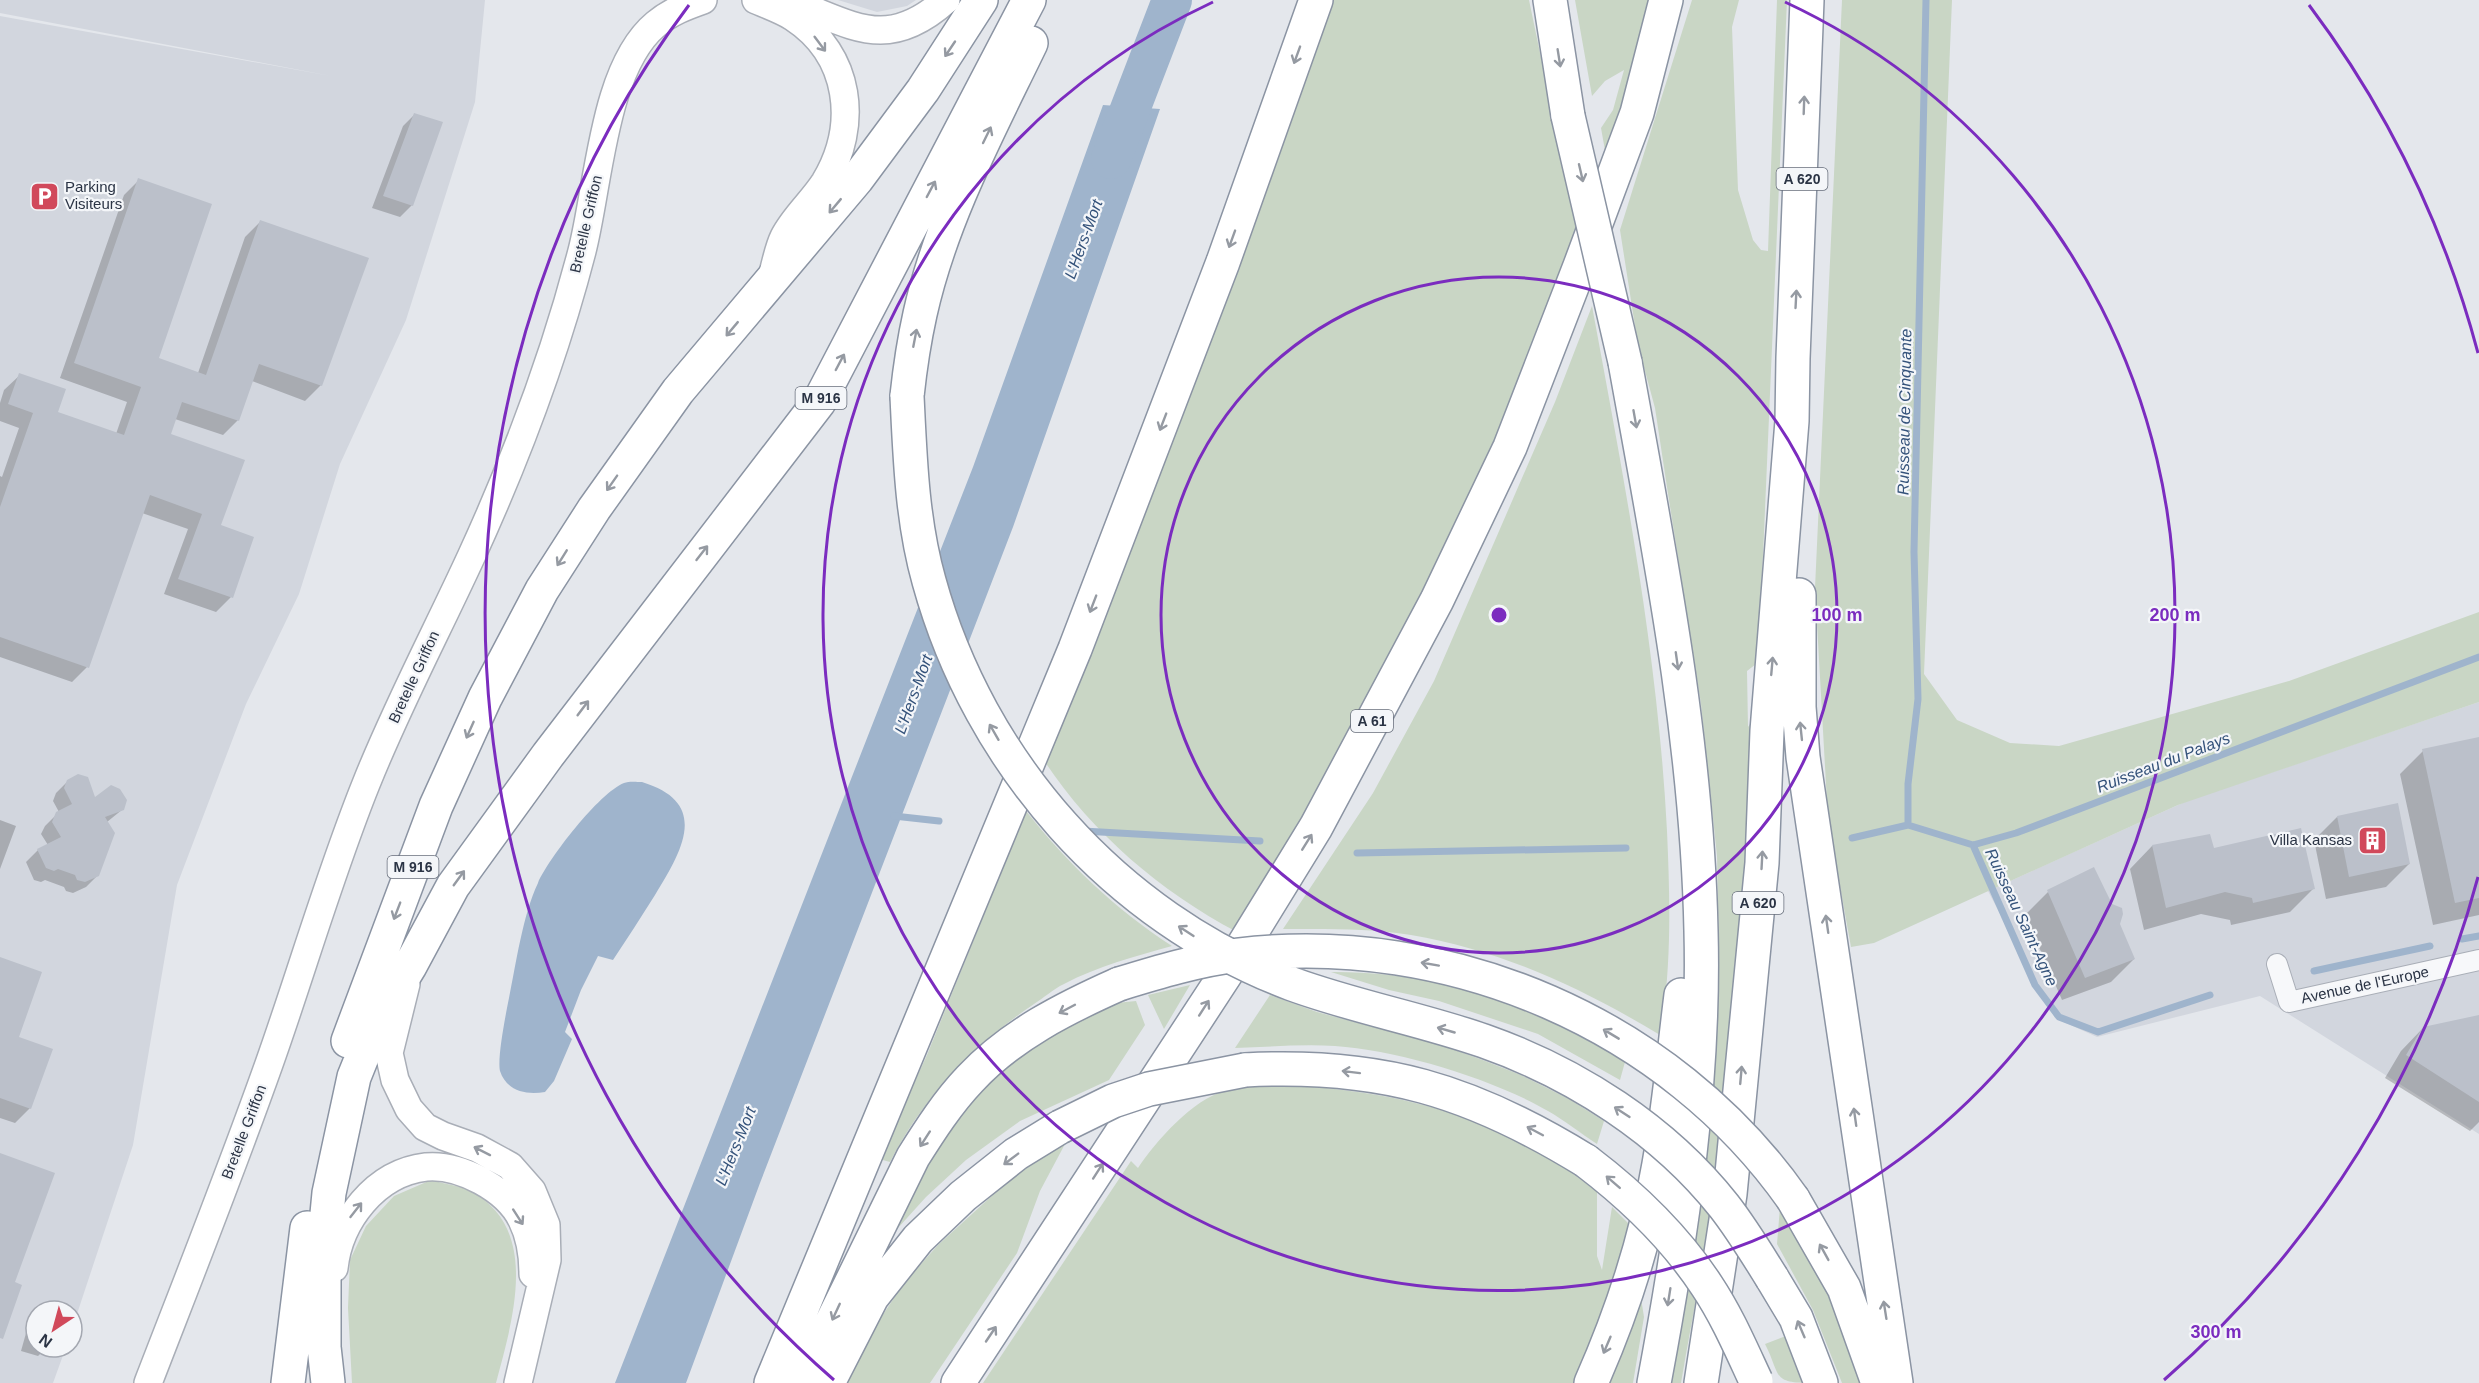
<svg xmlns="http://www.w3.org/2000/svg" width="2479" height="1383" font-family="Arial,sans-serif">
  <rect width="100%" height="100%" fill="#e4e7ec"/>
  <path fill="#d2d6de" d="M0,0H485L475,102L406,320L340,464L299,594L246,704L177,885L133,1145L72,1329V1311H36V1347H66L53,1383H0V16L331,76L0,13Z
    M838,0H916L907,6L877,12Z
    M2479,702V1134L2260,996L2097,1037L2055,1018L1988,891L2187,801Z"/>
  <path fill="#c9d6c5" d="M1332,0H1529L1579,240L1523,383L1416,620L1237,932C1160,891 1093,834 1045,762C1144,510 1245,257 1332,0Z
    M1575,0H1653L1624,104L1606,156L1601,128L1613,110L1624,70L1605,81L1592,96Z
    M1692,0H1739L1732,27L1738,190L1753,240L1761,250L1768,251L1777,0H1787L1763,556L1756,664L1747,671L1748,727L1756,716C1743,885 1732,1054 1709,1222C1701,1276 1690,1329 1681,1383H1671L1695,1226L1715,1069L1719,949L1717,856L1701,704L1667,487L1655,408L1638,345L1620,230Z
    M1842,0H1952L1924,674L1957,720L2010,743L2059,746L2289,681L2479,612V702L2178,805L1874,943L1851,947L1828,820L1815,588Z
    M1592,306C1624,479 1658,655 1667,831C1670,899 1672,968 1660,1035C1580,987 1503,951 1411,935C1369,928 1326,929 1283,929L1373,793L1434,681L1555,402Z
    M1026,811C1068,864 1115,909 1172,946C1136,956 1098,966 1064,984C1053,989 1044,998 1034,1004C972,1046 925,1095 890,1162L879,1159L927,1055Z
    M1331,972C1439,971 1534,1006 1625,1062L1620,1080L1538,1034L1439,1001L1389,990Z
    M1190,985L1164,1029L1148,995Z
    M1270,995L1317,1012L1441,1045L1480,1059L1521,1075L1569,1099L1604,1121L1597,1144C1580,1133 1564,1120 1548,1111C1493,1079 1398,1050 1335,1046C1302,1044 1268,1047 1235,1048Z
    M1136,1001L1145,1025L1109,1080L1020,1121L966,1160L926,1197L888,1239L920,1168L951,1121L1020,1049L1106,1004Z
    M1300,1086C1409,1093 1511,1121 1597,1192V1256L1602,1270L1612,1207L1630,1225L1616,1286L1578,1383H983L1131,1161L1138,1168C1156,1141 1193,1099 1225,1091C1248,1084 1276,1087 1300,1086Z
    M1065,1144L1040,1191L1017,1253L930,1383H844L870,1334L904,1283L938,1245L1018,1172Z
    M431,1180C443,1184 459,1185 470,1191C542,1228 512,1322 496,1383H352L348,1308L350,1260L366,1226L394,1196Z
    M1780,1207L1838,1309L1864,1383H1842L1813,1310L1777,1244Z
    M1640,1292L1644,1317L1633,1383H1605Z
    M1791,1334L1810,1383C1771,1383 1781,1375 1765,1344Z"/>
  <path fill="#9fb4cc" d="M1103,105L1160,109L1013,527L760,1183L686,1383H615L973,467Z
    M642,782C711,803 682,851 655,895C641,917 627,939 613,960L598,956L581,990L565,1032L572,1039L554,1081L545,1092C527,1095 507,1092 500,1071C497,1058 506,1013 509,998C516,964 523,914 538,883C549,858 599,793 624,783C629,781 637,782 642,782Z"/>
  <path fill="#0003" d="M415,114L412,205L400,217L372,208L403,126Z
    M139,180L157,359L198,373L245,237L260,222L321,385L305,401L252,381L238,420L223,435L175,419L169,435L219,526L231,597L216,612L164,594L188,529L142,513L87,667L72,682L0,657V476L2,477L19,428L0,421V403L4,390L20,375L56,413L116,434L127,402L60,378L124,195Z
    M2479,739V915L2433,925L2400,774L2423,751Z
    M68,781L94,799L123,809L107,822L98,875L86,887L73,893L66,891L64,887L45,880L41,882L34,880L26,862L38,850L48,845L41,834L45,826L59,812L53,801L56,793Z
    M2337,817L2409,864L2386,887L2326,899L2314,840Z
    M0,820L16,826L0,869Z
    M2152,846L2213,849L2313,889L2290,912L2231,925L2230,920L2201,914L2144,930L2130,869Z
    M2094,869L2134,959L2111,982L2062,1000L2025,915L2048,892Z
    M0,958L30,1108L15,1123L0,1118Z
    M2479,1017V1122L2470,1131L2385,1078L2401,1051L2423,1028Z
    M36,1318V1347H47L38,1356L21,1351L28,1326Z"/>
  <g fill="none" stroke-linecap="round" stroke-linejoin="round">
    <path stroke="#9fb4cc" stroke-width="7" d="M894,816L939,821
      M1908,825V784L1918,699L1914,552L1926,0
      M1083,831L1260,841
      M1852,838L1908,825L1973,845L2016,833L2479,657
      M1973,845L2035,985L2059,1017L2098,1032L2210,995
      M1357,853L1626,848
      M2462,939L2479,936
      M2314,971L2430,946"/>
    <path stroke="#9fb4cc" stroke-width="40" d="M1111,159L1172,0"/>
  </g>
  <path fill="#bbc0ca" d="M414,113L443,122L413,206L383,196Z
    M138,178L212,204L159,358L206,375L260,220L369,258L322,386L259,364L239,421L182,402L171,434L245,460L221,525L254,537L233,598L178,579L202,514L150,495L89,668L0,637V507L33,413L8,404L19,373L66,389L58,412L124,435L141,387L74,363Z
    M2479,737V898L2455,903L2422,749Z
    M78,774L88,777L95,797L111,785L120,789L127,800L124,810L105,817L115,833L99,876L85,882L77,880L75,875L58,869L54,871L46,868L37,849L61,837L52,822L56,812L72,804L64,788L67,780Z
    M2398,803L2410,864L2349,877L2337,816Z
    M2301,828L2315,889L2253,903L2252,898L2225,892L2166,908L2152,845L2210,834L2214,848Z
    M2094,867L2112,904L2122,908L2123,914L2120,924L2135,959L2085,978L2047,890Z
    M0,957L42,972L19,1037L53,1049L31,1109L0,1098Z
    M2479,1015V1102L2406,1055L2423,1027Z
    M0,1153L55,1173L15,1282L22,1285L3,1339L0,1338Z"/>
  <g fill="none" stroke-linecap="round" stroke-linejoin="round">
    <defs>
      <path id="street" d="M2277,964L2289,1002L2479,960"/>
      <path id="secondary" d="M756,0C768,5 782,10 793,17C851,55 859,125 825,182C813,201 794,217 784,237C778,249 776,264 772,276
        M785,0C850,22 884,55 946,0
        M406,984L389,1053L395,1080L409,1109L425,1127L443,1136L477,1148L510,1166L532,1191L546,1225L547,1260L518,1383
        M334,1268C339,1221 375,1173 426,1167C460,1164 507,1189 522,1220C530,1236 533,1256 533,1274
        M148,1383C189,1277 231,1171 269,1064C302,971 329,876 366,784C397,706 436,633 471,557C516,459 555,355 582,251C599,185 603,68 656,24C670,12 686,6 703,0"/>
      <path id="highway" d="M1550,0L1568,116
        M1625,362C1659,550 1697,739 1701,931C1705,1082 1682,1234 1654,1383
        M907,396C910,368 914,341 920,314C941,219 989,130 1031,43
        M1799,595V707L1803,757L1896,1383
        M348,1041L436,806L485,698L542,590L594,509L678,391L857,179L923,90L981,0
        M1245,1070C1380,1063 1471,1090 1586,1161
        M1793,1199L1844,1288L1878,1383
        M1772,1278L1796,1318L1821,1383
        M288,1383L307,1228
        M328,1383L324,1347V1245L329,1193L354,1077L377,1020L410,966L453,886L548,755L819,402L1029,0
        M771,1383L1075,649L1223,262L1316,0
        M802,1383L913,1157C930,1130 948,1102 970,1079C1011,1035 1065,1008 1119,984
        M828,1383L872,1297L918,1239L963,1196L1016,1154L1060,1127
        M958,1383L1227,972L1316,827L1437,600L1510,447L1580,266L1637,113L1666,0
        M1591,1383C1622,1313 1646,1240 1659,1164C1669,1108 1674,1051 1681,995
        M1701,1383L1730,1194L1762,863L1767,731L1792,421L1793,358L1807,0"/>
    </defs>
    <use href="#street" stroke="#a9aeb7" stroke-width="22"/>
    <use href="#secondary" stroke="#a9aeb7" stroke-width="30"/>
    <use href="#highway" stroke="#8b94a3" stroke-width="36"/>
    <use href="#street" stroke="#f7f8fa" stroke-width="20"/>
    <use href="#secondary" stroke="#fff" stroke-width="27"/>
    <use href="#highway" stroke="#fff" stroke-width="33"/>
    <defs>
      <path id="highway-bridge" d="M1568,116L1625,362
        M907,396C910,458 912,521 929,581C979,763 1115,917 1292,984C1355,1007 1421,1019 1484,1041C1575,1073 1664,1130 1724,1206C1742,1229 1757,1254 1772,1278
        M1119,984C1158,972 1198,960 1238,955C1450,930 1670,1024 1793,1199
        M1060,1127L1113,1101L1149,1089L1245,1070
        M1586,1161C1632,1196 1675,1237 1707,1286C1727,1316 1741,1349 1756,1381"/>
    </defs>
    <use href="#highway-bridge" stroke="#8b94a3" stroke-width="36" stroke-linecap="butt"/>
    <use href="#highway-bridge" stroke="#fff" stroke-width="33"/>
  </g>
  <defs><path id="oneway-shaft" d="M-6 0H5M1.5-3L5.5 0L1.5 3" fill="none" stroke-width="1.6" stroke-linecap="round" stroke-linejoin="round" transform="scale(1.5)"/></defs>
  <g stroke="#959aa2">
    <use href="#oneway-shaft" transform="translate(820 44) rotate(53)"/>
    <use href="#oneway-shaft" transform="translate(950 49) rotate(124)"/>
    <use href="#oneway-shaft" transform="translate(1297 55) rotate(110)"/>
    <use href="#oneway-shaft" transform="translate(1559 58) rotate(81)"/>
    <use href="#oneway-shaft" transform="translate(1804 105) rotate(-88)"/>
    <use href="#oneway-shaft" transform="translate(987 135) rotate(-64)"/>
    <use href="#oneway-shaft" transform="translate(1581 173) rotate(77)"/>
    <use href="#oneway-shaft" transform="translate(931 189) rotate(-62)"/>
    <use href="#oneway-shaft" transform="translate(835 206) rotate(130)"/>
    <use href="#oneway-shaft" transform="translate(1232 239) rotate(110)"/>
    <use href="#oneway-shaft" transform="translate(1796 299) rotate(-87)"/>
    <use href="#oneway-shaft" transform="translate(732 329) rotate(130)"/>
    <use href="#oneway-shaft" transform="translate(915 338) rotate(-79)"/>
    <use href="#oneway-shaft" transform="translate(840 362) rotate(-62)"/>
    <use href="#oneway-shaft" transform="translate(1635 419) rotate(80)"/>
    <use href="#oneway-shaft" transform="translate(1163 422) rotate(111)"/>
    <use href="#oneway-shaft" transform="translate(612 483) rotate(125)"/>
    <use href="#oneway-shaft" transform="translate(702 553) rotate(-52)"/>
    <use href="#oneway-shaft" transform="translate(562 558) rotate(122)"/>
    <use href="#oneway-shaft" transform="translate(1093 604) rotate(111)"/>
    <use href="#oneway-shaft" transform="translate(1677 661) rotate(82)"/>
    <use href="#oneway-shaft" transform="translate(1772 666) rotate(-85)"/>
    <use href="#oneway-shaft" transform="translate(583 708) rotate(-53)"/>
    <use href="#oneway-shaft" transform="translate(470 730) rotate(114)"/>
    <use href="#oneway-shaft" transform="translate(1801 731) rotate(-96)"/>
    <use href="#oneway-shaft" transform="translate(994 732) rotate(-120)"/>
    <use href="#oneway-shaft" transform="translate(1307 842) rotate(-58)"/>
    <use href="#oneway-shaft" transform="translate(1762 860) rotate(-87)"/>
    <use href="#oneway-shaft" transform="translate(459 878) rotate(-54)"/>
    <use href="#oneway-shaft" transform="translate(397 911) rotate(111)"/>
    <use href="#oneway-shaft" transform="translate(1827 924) rotate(-98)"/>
    <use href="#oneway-shaft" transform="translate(1186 931) rotate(-147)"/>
    <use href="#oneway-shaft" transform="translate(1430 964) rotate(-170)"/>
    <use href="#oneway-shaft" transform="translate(1204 1008) rotate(-57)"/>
    <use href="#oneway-shaft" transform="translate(1067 1009) rotate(152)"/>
    <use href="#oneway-shaft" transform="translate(1446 1030) rotate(-164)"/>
    <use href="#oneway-shaft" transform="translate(1611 1034) rotate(-149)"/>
    <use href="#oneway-shaft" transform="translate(1351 1072) rotate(-173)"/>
    <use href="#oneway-shaft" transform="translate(1741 1075) rotate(-85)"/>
    <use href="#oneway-shaft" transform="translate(1622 1112) rotate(-147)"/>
    <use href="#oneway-shaft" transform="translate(1855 1117) rotate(-98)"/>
    <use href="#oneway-shaft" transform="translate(1535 1131) rotate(-152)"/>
    <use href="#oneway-shaft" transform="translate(925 1139) rotate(123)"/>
    <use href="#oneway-shaft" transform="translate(482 1151) rotate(-153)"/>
    <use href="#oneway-shaft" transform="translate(1011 1159) rotate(143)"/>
    <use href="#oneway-shaft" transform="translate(1098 1171) rotate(-57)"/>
    <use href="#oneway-shaft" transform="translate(1613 1182) rotate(-139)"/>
    <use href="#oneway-shaft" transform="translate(356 1210) rotate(-52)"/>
    <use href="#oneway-shaft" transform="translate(518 1217) rotate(57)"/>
    <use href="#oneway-shaft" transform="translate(1824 1252) rotate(-119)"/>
    <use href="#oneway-shaft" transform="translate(1669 1297) rotate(99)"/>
    <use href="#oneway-shaft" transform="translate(1885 1310) rotate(-99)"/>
    <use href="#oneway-shaft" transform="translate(836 1312) rotate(115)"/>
    <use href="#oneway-shaft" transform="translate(1801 1329) rotate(-113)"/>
    <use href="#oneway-shaft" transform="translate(991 1334) rotate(-56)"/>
    <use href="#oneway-shaft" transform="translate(1607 1345) rotate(113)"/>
  </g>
  <g fill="none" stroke="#7b2cbf" stroke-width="3">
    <circle cx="1499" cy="615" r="338"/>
    <path d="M1785 2A676 676 0 1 1 1213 2"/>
    <path d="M2478 877A1014 1014 0 0 1 2164 1380M834 1380A1014 1014 0 0 1 689 5M2309 5A1014 1014 0 0 1 2478 353"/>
  </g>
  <defs>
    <symbol id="parking-square" viewBox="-11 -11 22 22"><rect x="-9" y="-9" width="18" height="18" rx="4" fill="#d1495b" stroke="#f4f6f9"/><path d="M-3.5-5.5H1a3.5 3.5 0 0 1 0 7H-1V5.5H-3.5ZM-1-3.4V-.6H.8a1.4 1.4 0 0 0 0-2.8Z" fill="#fff"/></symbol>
    <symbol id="building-square" viewBox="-11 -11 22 22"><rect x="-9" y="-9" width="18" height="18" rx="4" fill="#d1495b" stroke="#f4f6f9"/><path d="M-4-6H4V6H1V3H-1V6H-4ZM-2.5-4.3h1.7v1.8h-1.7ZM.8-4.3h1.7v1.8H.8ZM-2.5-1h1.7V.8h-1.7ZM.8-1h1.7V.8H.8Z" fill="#fff"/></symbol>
  </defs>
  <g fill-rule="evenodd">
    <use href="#parking-square" x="28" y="180" width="33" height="33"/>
    <use href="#building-square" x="2356" y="824" width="33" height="33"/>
  </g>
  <g text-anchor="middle" stroke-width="4.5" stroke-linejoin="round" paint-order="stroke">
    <g fill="#f4f6f9" stroke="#676e7b" stroke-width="1.5">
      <rect x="1776.5" y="168" width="51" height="22" rx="4.5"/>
      <rect x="795.5" y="387" width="51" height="22" rx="4.5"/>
      <rect x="1351" y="710" width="42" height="22" rx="4.5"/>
      <rect x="387.5" y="856" width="51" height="22" rx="4.5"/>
      <rect x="1732.5" y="892" width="51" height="22" rx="4.5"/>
    </g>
    <g font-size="14" font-weight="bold" fill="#2b3445">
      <text x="1802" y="184">A 620</text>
      <text x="821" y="403">M 916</text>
      <text x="1372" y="726">A 61</text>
      <text x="413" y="872">M 916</text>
      <text x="1758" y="908">A 620</text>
    </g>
    <g font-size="15" fill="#2b3445" stroke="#f4f6f9" text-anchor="start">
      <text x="65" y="192">Parking<tspan x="65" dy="17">Visiteurs</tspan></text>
      <text x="2352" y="845" text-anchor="end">Villa Kansas</text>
    </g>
    <g font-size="15" fill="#2b3445" stroke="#f4f6f9">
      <text transform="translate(586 224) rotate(-77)" y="5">Bretelle Griffon</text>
      <text transform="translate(414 677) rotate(-65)" y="5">Bretelle Griffon</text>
      <text transform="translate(2365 985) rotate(-12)" y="5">Avenue de l'Europe</text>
      <text transform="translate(244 1132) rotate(-69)" y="5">Bretelle Griffon</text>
    </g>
    <g font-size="16" font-style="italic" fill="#34527a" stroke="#f4f6f9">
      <text transform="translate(1083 239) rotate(-70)" y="6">L'Hers-Mort</text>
      <text transform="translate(1904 412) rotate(-89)" y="6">Ruisseau de Cinquante</text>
      <text transform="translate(913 694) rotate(-70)" y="6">L'Hers-Mort</text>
      <text transform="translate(2163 762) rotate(-21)" y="6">Ruisseau du Palays</text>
      <text transform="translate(2022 917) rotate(65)" y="6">Ruisseau Saint-Agne</text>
      <text transform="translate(735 1146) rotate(-68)" y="6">L'Hers-Mort</text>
    </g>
  </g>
  <circle cx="1499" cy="615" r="9" fill="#7b2cbf" stroke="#f4f6f9" stroke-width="3"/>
  <g font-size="18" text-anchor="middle" font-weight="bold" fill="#7b2cbf" stroke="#f4f6f9" stroke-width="4.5" stroke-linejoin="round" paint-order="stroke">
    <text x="1837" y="621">100 m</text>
    <text x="2175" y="621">200 m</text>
    <text x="2216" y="1338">300 m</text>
  </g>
  <g transform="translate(54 1329) rotate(216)"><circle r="28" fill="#f4f6f9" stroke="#a4a8b1" stroke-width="1.5"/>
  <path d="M0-4.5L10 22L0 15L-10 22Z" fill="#d1495b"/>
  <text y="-9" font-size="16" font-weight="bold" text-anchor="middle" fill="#2b3445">N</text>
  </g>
</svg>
